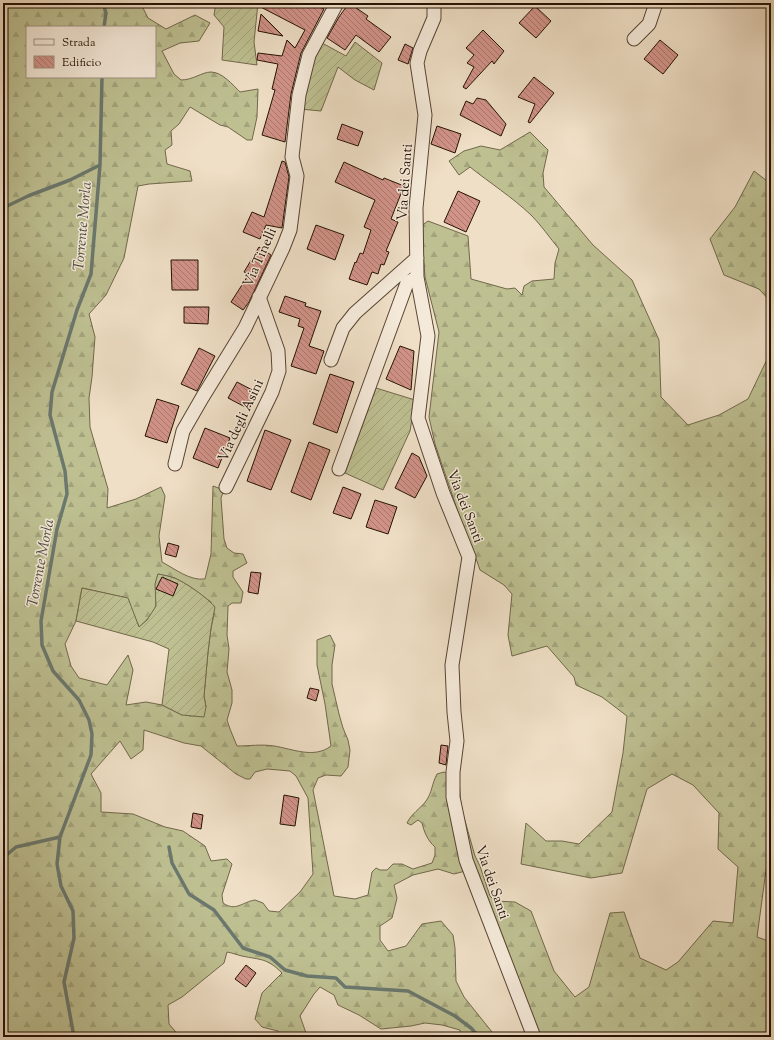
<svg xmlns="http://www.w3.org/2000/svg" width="774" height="1040" font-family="'Sorts Mill Goudy',serif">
  <defs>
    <pattern id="forest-firs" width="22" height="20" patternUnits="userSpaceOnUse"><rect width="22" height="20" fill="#bec092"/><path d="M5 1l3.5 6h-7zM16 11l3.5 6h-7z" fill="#a3a47c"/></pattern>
    <pattern id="garden-furrows" width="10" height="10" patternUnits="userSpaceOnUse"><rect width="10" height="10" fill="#bec092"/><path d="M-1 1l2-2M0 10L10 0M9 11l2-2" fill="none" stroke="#a3a47c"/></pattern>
    <pattern id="building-back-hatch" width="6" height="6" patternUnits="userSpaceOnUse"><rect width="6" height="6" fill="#d29389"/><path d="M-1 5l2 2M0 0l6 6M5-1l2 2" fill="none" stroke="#aa776e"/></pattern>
  </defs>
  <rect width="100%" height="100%" fill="#efdfc6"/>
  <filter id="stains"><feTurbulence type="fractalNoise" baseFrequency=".005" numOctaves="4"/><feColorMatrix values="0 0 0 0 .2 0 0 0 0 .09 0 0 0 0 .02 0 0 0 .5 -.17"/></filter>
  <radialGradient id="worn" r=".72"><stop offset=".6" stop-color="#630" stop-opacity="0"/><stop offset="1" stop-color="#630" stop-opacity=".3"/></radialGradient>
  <path fill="url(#forest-firs)" stroke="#71684a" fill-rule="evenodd" d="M3,3H137L142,6L148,18L166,29L195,15L210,23L199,41L180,43L162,51L174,74L181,80C193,80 202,72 211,72C222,72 233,85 240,92L258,89L257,117L252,140H247L228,127L220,125L190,107L179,124L171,131L172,145L165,150L167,164L190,171L192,181L149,184L138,186L124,258L106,295L89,314L95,337L92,377L89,398L90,427L108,489L107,508L136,499L161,487L165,496L159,536L162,562C175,569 190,581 205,579L211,554L213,486L224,490L221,498L224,539L227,548L234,553L243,554L247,563L233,571V577L243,592L241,603H232L228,606L227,635L229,649L227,672L232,690V703L227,720L230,729L237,746C249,746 262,744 274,746C293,749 314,759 331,746L325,704L317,665V640L330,635L335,645L332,665V684L339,714L343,728L348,740L350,750L348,767L341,776L326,775L318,778L313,790L334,896L355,899L368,895L372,872L376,868L380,870H387L393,864H402L413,869L432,863L435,855V847C428,841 424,832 422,823L418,820L411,825L407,823C411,814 420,809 426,801C432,793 432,783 437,774L444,772L459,780L461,807L475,856L480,866L490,896L495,901L515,902L531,911L554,971L575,997L589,987L610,913L624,912L640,958L666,970L678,962L713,921L733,923L738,867L718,849L719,813L693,785L672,774L647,789L622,873L591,878L521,864L526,823L546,841H562L579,844L612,812L623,753L627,716L602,697L576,685L574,677L547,646L512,656L508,635L512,594L504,585L480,570L471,544L462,524L435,444L429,417L439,332L425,277L421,226L428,221L468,236L471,279L507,289L515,288L522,295L524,286L532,281L554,279L555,263L559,249C550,238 541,225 531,215C512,197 490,183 470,167L459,175L449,161L464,151L481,146L500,150L530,132L548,150L543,173L544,187L593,245L632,280L659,340L661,397L688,425L719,415L748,399L771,351V605L769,608L771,610V863H767L757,937L771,942V1037H528L473,869L454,874L438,869L413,875L394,885L397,898L392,918L380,926V940L388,951L406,946L422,924L441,921L453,935L455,948L456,981L464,997L496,1037H460V1030L442,1025L425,1023L411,1026L381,1029L359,1015L338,1005L334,995L320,987L314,994L300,1016L306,1033L300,1037H282L278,1031L262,1027L255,1019L262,993L282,973C267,958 261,960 242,956C237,955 233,953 227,952L224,963L182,997L168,1005L169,1024L180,1037H3ZM27,27H155V77H27ZM158,574L175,578L189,586L211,602L214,614L211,628L208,652L204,696L206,707L182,715L162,705L146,702L126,705L133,670L128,655L107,685L79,678L71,666L65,644L76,621L82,588L127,598L139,627C145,622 155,613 156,604C157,591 153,588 158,574ZM144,730L184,743L201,746L236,774L246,779H250L255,772L267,769L290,771L296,776L308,798L313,874L300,892L279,912L269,911L263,903L255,900C242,902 236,912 223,903L222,895L232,864L227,859L211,861L205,846L183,831L165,827L133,814L101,812V793L91,774L120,741L131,759L143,750Z
    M754,171L771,184V302L759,289L724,275L710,239L735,207Z"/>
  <path fill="url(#garden-furrows)" stroke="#71684a" d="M216,3H258L254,42L257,65L222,60L224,27L214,15Z
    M355,42L382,63L374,90L355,80L338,67L321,111L300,109L312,59L322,43L346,56Z
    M376,388L415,400L410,431L383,490L345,473Z
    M158,574C163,575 169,576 174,578C184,581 209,599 215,607L211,628L208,652L204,696L206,707L204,717L182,715L162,705L169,649L153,642L76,621L82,588L128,598L139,627L147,620L156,606L155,584Z"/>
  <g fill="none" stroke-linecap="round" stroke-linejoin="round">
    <path stroke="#6b786e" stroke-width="3.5" d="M103,3L106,13L104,27
      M3,208L28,196L70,180L100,165
      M169,847L172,863L189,894L214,910L243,948L270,957L285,970L307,976L336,978L345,987L408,991L455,1016L471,1028L479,1037
      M3,858L16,847L60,837
      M74,1037L64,982L74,938L73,911L61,886L57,864L60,837L91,755L92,734L89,720L79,700L53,671L42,645L41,621L57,529L67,494L65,471L50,415L52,392L77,310L91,274L100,165L102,77"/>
  </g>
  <path fill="url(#building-back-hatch)" stroke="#241103" d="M253,3H312L324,9L301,53L291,94L285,142L262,135L275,90L272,89L278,64L257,60L258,53L282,56L287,40L295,48L305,30Z
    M349,3L368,16L366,19L391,37L379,52L356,35L345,50L327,38L339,17Z
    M535,6L551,21L536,38L519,23Z
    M261,14L283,36L258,31Z
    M483,30L504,51L494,64L492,61L466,89L463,87L474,67L467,63L474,55L466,48Z
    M660,40L678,55L663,74L644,59Z
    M405,44L413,48L408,64L398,60Z
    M534,77L554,93L530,123L528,122L535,104L518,97Z
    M477,98L486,100L506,124L501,136L460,115L466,101L473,104Z
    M342,124L363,132L358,146L337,139Z
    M437,126L461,134L455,153L431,144Z
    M282,161L285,162L289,177L282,228L266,225L260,239L243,232L252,212L264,217Z
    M344,162L383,180L384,178L404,186L391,219L398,222L386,251L389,252L384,265L381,264L378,274L372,272L367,285L349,279L355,262L356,263L360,253L363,254L371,230L364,227L375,200L335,182Z
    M458,191L480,201L466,232L444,222Z
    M316,225L344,235L335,260L307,249Z
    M259,247L271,255L249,302L243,310L231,302L249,274L244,272Z
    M171,260H198V290H172Z
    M285,296L306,303L305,306L321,311L309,346L324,351L316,374L291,366L304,328L298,326L300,319L279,312Z
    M184,307H209L208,324L184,323Z
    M400,346L414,351L411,390L386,379Z
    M199,348L215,356L197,391L181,384Z
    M330,374L354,382L337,433L313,424Z
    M237,382L258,393L249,409L228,398Z
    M157,399L179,406L167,443L145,436Z
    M205,428L230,438L218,468L193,458Z
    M265,430L291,440L271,490L247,481Z
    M309,442L330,450L311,500L291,492Z
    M412,453L419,457L427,476L415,498L395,488Z
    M343,487L361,494L351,519L333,513Z
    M375,500L397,507L388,534L366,527Z
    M168,543L179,546L176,557L165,554Z
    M251,572L261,573L258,594L248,592Z
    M162,577L178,584L173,596L156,589Z
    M310,688L319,690L316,701L307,698Z
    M441,745L448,746L446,765L439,763Z
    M284,795L299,798L295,826L280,824Z
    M193,813L203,815L201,829L191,827Z
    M246,965L256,973L246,987L235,979Z"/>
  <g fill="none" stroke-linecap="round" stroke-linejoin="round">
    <defs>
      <path id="minor" d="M433,3L434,6V18L420,51L417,63L425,115L416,208L417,277L428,336L418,418L443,493L469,557L452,665L454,712L457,741L453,772V797L466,860L534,1037
        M634,39L649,24L656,3
        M331,360L343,328L355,313L417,258
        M175,464L183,431L202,398L245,328L283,248L290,230L297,176L292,157L299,95L309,55L337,3
        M339,469L407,283L417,277
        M226,487L272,392L279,371L278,351L259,297"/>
    </defs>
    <use href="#minor" stroke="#574434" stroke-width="15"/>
    <use href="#minor" stroke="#f5eada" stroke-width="13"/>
  </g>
  <g text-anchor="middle" stroke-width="3" stroke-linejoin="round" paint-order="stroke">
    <g font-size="14" fill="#241103" stroke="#f5eada">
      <text transform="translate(404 182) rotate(-86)" y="5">Via dei Santi</text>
      <text transform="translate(259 257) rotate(-66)" y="5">Via Tinelli</text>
      <text transform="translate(240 420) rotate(-65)" y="5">Via degli Asini</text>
      <text transform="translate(466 506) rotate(69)" y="5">Via dei Santi</text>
      <text transform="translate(493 882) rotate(71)" y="5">Via dei Santi</text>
    </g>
    <g font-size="15" font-style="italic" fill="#4d4d41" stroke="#f5eada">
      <text transform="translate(82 226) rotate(-85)" y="5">Torrente Morla</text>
      <text transform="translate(40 563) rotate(-79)" y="5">Torrente Morla</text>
    </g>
  </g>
  <rect width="774" height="1040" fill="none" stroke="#efdfc6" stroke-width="16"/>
  <rect x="4" y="4" width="766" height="1032" fill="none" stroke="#241103" stroke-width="2"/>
  <rect x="8" y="8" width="758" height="1024" fill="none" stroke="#241103"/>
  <rect x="26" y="26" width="130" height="52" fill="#f5eada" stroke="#a19384"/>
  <rect x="34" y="39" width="20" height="6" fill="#f5eada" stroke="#a19384"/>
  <text x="62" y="46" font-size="12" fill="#241103">Strada</text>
  <rect x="34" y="56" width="20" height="12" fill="url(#building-back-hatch)" stroke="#a19384"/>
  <text x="62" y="66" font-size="12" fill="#241103">Edificio</text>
  <rect width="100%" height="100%" filter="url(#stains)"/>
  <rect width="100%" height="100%" fill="url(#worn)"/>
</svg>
